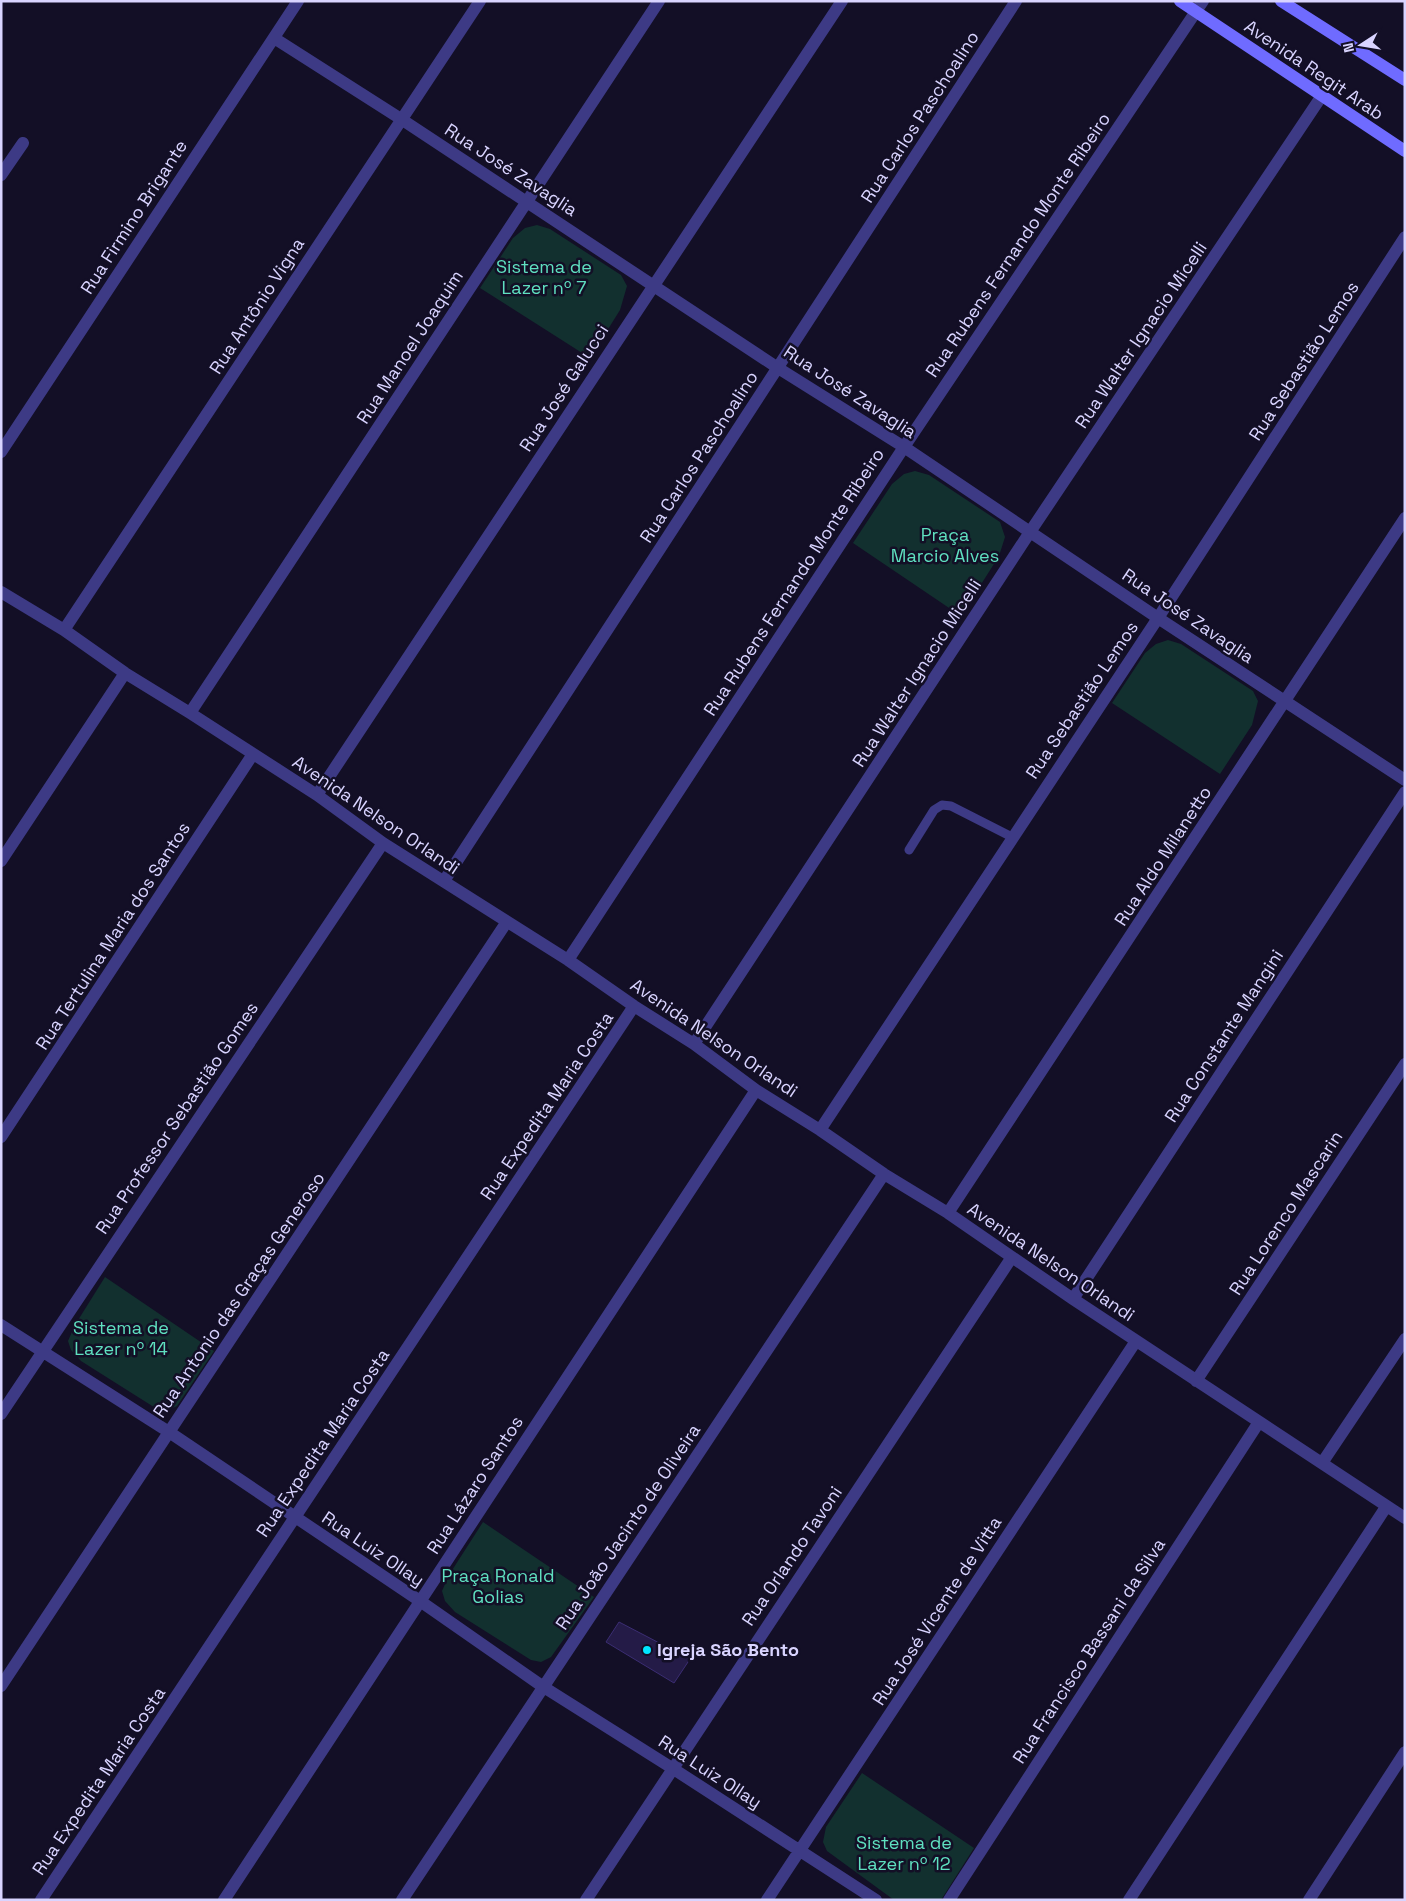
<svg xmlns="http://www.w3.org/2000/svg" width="1406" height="1901" font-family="'Space Grotesk',sans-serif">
  <rect width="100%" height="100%" fill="#130f26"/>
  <path fill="#12302f" d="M537,225L550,229L621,275L627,286L620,310L590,358L480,288L513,238L525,228Z
    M915,471L929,475L1000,522L1005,537L999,556L961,616L853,543L892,484L904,474Z
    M1168,640L1181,644L1253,691L1258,701L1252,725L1220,774L1112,703L1145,653L1156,644Z
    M105,1277L214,1351L177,1406L167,1411L157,1409L81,1361L71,1350L68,1341L75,1325Z
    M483,1522L594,1597L551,1657L541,1662L531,1660L455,1612L445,1601L442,1591L449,1575Z
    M862,1773L974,1848L941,1900H894L827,1851L823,1842L826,1827Z"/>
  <path fill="#241b47" stroke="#3b2d73" d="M619,1622L690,1659L674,1683L606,1642Z"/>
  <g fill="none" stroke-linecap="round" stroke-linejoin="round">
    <path stroke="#3d3a85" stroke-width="9" d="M909,850L934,810L942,805L951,806L1012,837"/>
    <path stroke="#3d3a85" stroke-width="12" d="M274,38L401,119L778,368L904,447L1158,618L1405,780
      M1,175L23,143
      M1,452L298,1
      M1,592L64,630L125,673L190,713L317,795L383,843L568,960L634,1006L694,1044L756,1090L820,1130L884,1174L948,1213L1073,1299L1405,1518
      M64,630L480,1
      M190,713L659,1
      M317,795L842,1
      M1,861L125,673
      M444,881L1016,1
      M568,960L904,447L1203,1
      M694,1044L1030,532L1321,97
      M820,1130L1158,618L1405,237
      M1,1137L253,754
      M948,1213L1405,518
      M1073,1299L1405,792
      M1,1325L169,1432L420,1601L542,1686L672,1768L876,1900
      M1196,1381L1405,1064
      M1,1414L383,843
      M1322,1463L1405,1339
      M1,1686L506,923
      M41,1900L634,1006
      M224,1900L756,1090
      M402,1900L884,1174
      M586,1900L1012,1257
      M767,1900L1136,1341
      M949,1900L1259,1422
      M1129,1900L1386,1507
      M1309,1900L1405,1752"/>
    <path stroke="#6f6bff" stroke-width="12" d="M1180,1L1405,151
      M1281,1L1405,80"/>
  </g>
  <circle fill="#00e5ff" stroke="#130f26" stroke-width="2" cx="647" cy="1650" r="5"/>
  <g text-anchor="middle" stroke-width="5" stroke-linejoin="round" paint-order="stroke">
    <g font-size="18" fill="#d9d4ff" stroke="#130f26">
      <text transform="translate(1314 70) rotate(34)" y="6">Avenida Regit Arab</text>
      <text transform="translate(920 117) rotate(-57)" y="6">Rua Carlos Paschoalino</text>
      <text transform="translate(511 170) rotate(33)" y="6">Rua José Zavaglia</text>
      <text transform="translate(134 217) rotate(-57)" y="6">Rua Firmino Brigante</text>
      <text transform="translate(1018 245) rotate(-56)" y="6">Rua Rubens Fernando Monte Ribeiro</text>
      <text transform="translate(257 306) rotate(-57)" y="6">Rua Antônio Vigna</text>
      <text transform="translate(1141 335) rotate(-56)" y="6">Rua Walter Ignacio Micelli</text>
      <text transform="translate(410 347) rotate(-57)" y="6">Rua Manoel Joaquim</text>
      <text transform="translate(1304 361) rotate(-57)" y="6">Rua Sebastião Lemos</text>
      <text transform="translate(564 388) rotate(-57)" y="6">Rua José Galucci</text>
      <text transform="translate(850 392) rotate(33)" y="6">Rua José Zavaglia</text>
      <text transform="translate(699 457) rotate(-57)" y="6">Rua Carlos Paschoalino</text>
      <text transform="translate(794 582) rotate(-57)" y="6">Rua Rubens Fernando Monte Ribeiro</text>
      <text transform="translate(1188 616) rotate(34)" y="6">Rua José Zavaglia</text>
      <text transform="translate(917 673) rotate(-57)" y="6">Rua Walter Ignacio Micelli</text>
      <text transform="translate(1082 700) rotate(-56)" y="6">Rua Sebastião Lemos</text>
      <text transform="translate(376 815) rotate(34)" y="6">Avenida Nelson Orlandi</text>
      <text transform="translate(1163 856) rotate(-57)" y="6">Rua Aldo Milanetto</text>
      <text transform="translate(113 936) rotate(-57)" y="6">Rua Tertulina Maria dos Santos</text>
      <text transform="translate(1224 1036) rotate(-57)" y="6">Rua Constante Mangini</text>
      <text transform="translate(714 1038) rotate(34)" y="6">Avenida Nelson Orlandi</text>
      <text transform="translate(547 1106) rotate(-56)" y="6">Rua Expedita Maria Costa</text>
      <text transform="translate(177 1118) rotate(-56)" y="6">Rua Professor Sebastião Gomes</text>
      <text transform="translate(1286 1213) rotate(-57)" y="6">Rua Lorenco Mascarin</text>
      <text transform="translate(1051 1262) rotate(34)" y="6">Avenida Nelson Orlandi</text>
      <text transform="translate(239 1295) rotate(-56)" y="6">Rua Antonio das Graças Generoso</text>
      <text transform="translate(323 1443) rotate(-56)" y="6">Rua Expedita Maria Costa</text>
      <text transform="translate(475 1485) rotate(-57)" y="6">Rua Lázaro Santos</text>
      <text transform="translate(628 1527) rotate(-56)" y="6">Rua João Jacinto de Oliveira</text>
      <text transform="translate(373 1549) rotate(34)" y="6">Rua Luiz Ollay</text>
      <text transform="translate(792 1556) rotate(-56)" y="6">Rua Orlando Tavoni</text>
      <text transform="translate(937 1611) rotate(-57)" y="6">Rua José Vicente de Vitta</text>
      <text transform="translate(1089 1651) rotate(-57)" y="6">Rua Francisco Bassani da Silva</text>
      <text transform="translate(710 1772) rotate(33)" y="6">Rua Luiz Ollay</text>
      <text transform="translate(99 1781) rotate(-56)" y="6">Rua Expedita Maria Costa</text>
    </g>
    <g font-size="18" fill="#5fe0c0" stroke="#130f26">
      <text x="544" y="273">Sistema de<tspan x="544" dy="21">Lazer nº 7</tspan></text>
      <text x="945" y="541">Praça<tspan x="945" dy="21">Marcio Alves</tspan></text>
      <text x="121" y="1334">Sistema de<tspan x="121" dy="21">Lazer nº 14</tspan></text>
      <text x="498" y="1582">Praça Ronald<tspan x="498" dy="21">Golias</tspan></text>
      <text x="904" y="1849">Sistema de<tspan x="904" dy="21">Lazer nº 12</tspan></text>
    </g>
    <g font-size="18" font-weight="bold" fill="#d9d4ff" stroke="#130f26" text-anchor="start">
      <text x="657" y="1656">Igreja São Bento</text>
    </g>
  </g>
  <rect width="1406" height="1901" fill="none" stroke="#d9d4ff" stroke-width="5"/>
  <g transform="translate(1361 45) rotate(258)" stroke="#130f26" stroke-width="4" paint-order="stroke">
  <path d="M0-4L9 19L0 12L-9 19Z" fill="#d9d4ff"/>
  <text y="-8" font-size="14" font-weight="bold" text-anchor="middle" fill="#d9d4ff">N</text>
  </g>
</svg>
